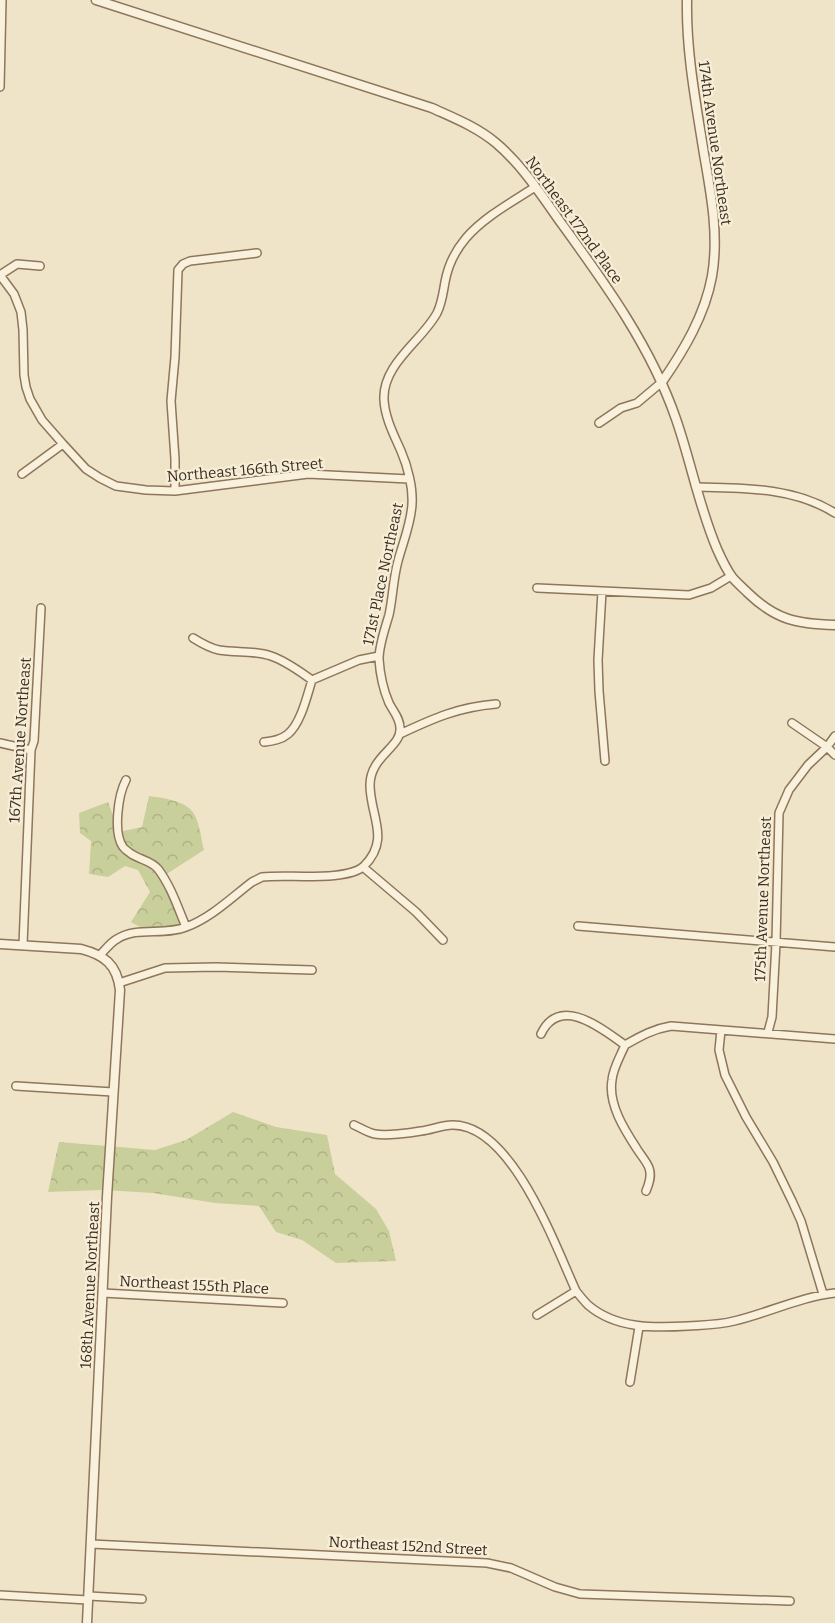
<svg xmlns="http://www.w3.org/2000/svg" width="835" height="1623" font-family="Bitter,serif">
  <defs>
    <pattern id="forest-crowns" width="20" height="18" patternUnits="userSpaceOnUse" patternTransform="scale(1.5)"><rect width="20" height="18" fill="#c9cf9b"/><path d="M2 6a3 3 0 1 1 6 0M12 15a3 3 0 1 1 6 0" fill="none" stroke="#aeb285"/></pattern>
  </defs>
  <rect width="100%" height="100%" fill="#f0e4c8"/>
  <path fill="url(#forest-crowns)" d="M149,796C162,798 181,800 190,809C199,817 201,838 204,850L162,877L186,927L149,932L131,922L150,892L138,870L125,866L108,877L89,874L91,841L80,833L79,813L108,802L119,832L142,827Z
    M233,1112L276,1127L327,1135L335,1174L376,1209L389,1231L396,1261L336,1263L302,1240L276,1232L259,1206L215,1203L153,1193L103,1190L48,1192L59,1142L155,1150L186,1140Z"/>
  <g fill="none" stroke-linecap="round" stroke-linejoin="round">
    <defs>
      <path id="minor" d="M0,87L2,0
        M0,275L14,294L21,312L23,330L24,375L26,387L30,399L42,420L63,444L86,469L100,478L116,486L146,490L175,491L308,474L409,479
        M0,275L17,264L40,266
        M599,423L621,408L637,403L662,382
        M22,474L63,444
        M696,487C743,488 794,487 835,513
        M175,491V459L171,401L175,357L178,270L183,264L190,261L257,253
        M537,588L689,595L711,588L731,576
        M602,591L598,660L599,691L605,761
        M193,638C201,643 209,648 219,650C236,653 254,650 271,656C286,661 299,671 312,680L359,660L379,656
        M792,723L827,747L835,755
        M400,734C434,718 459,707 496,704
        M264,742C272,741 281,740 288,734C301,723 307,696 312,680
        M0,743L31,750
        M126,780C118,795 113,833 123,847C123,848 130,853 130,853C139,860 151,860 158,869C171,886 178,908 186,927
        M363,867L416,912L443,940
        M578,926L835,947
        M23,945L31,750L34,741L41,608
        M100,955C105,950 111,942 117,939C137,926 164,936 186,927C211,918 232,897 252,882L262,877C287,874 347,882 364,866C391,839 370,816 370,785C370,756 402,747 400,728C400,718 393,711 389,703C383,689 380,675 379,659C379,645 385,629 389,615C393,597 393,579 398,561C403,542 411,524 412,504C413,488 408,467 401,451C394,435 385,418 384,400C382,364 422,341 437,313C442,303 443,293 445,282C448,265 455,251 466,238C484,217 512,202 535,187
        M119,983L165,968L216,967L312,970
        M721,1030L719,1050L725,1075L746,1117L773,1162L792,1201L801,1221L823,1294
        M768,1032L772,1017L776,943L779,813L789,790L808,765L827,747L835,736
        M541,1034C560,994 602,1029 625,1045C641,1036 653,1029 671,1026L835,1039
        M625,1045C620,1057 613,1068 612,1080C608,1104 624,1129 637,1149C640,1154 647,1162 649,1168C652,1176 649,1184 646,1191
        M16,1086L113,1092
        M354,1125C361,1128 368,1133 375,1134C386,1136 410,1133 421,1131C432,1130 441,1125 453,1125C512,1125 555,1245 576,1291C580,1296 584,1301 588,1305C616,1329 654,1328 688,1326C703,1325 719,1325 734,1321C768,1313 800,1297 835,1293
        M103,1293L283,1303
        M537,1315L576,1291
        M630,1382L639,1327
        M91,1544L487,1563L511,1568L555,1587L580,1594L790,1601
        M0,1595L88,1600
        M89,1596L142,1599"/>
      <path id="tertiary" d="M96,0L432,108C454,118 477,127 496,143C521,164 540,193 559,220C604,282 651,346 676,419C691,462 699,507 717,549C721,558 726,569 732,577C737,583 743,588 748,593C776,620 797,624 835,625
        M662,382C684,350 705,315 712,276C719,235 711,194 704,154C696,103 686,52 687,0
        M0,944L81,949C104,955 117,964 120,990L107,1197L87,1623"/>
    </defs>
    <use href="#minor" stroke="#8d765c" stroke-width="10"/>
    <use href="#tertiary" stroke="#8d765c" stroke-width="11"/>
    <use href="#minor" stroke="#faf1dc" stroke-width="7"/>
    <use href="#tertiary" stroke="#faf1dc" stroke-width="8"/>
  </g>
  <g text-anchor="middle" stroke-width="4.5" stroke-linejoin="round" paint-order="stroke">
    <g font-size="15" fill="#3d2e20" stroke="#f7eed8">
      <text transform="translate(715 143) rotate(82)" y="5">174th Avenue Northeast</text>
      <text transform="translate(574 220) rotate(54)" y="5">Northeast 172nd Place</text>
      <text transform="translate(245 470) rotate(-5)" y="5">Northeast 166th Street</text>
      <text transform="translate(383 574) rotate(-78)" y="5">171st Place Northeast</text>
      <text transform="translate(20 740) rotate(-86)" y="5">167th Avenue Northeast</text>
      <text transform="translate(763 899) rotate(-88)" y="5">175th Avenue Northeast</text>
      <text transform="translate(90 1285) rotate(-87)" y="5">168th Avenue Northeast</text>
      <text transform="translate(194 1285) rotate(3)" y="5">Northeast 155th Place</text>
      <text transform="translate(408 1546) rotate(3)" y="5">Northeast 152nd Street</text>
    </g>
  </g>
</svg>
